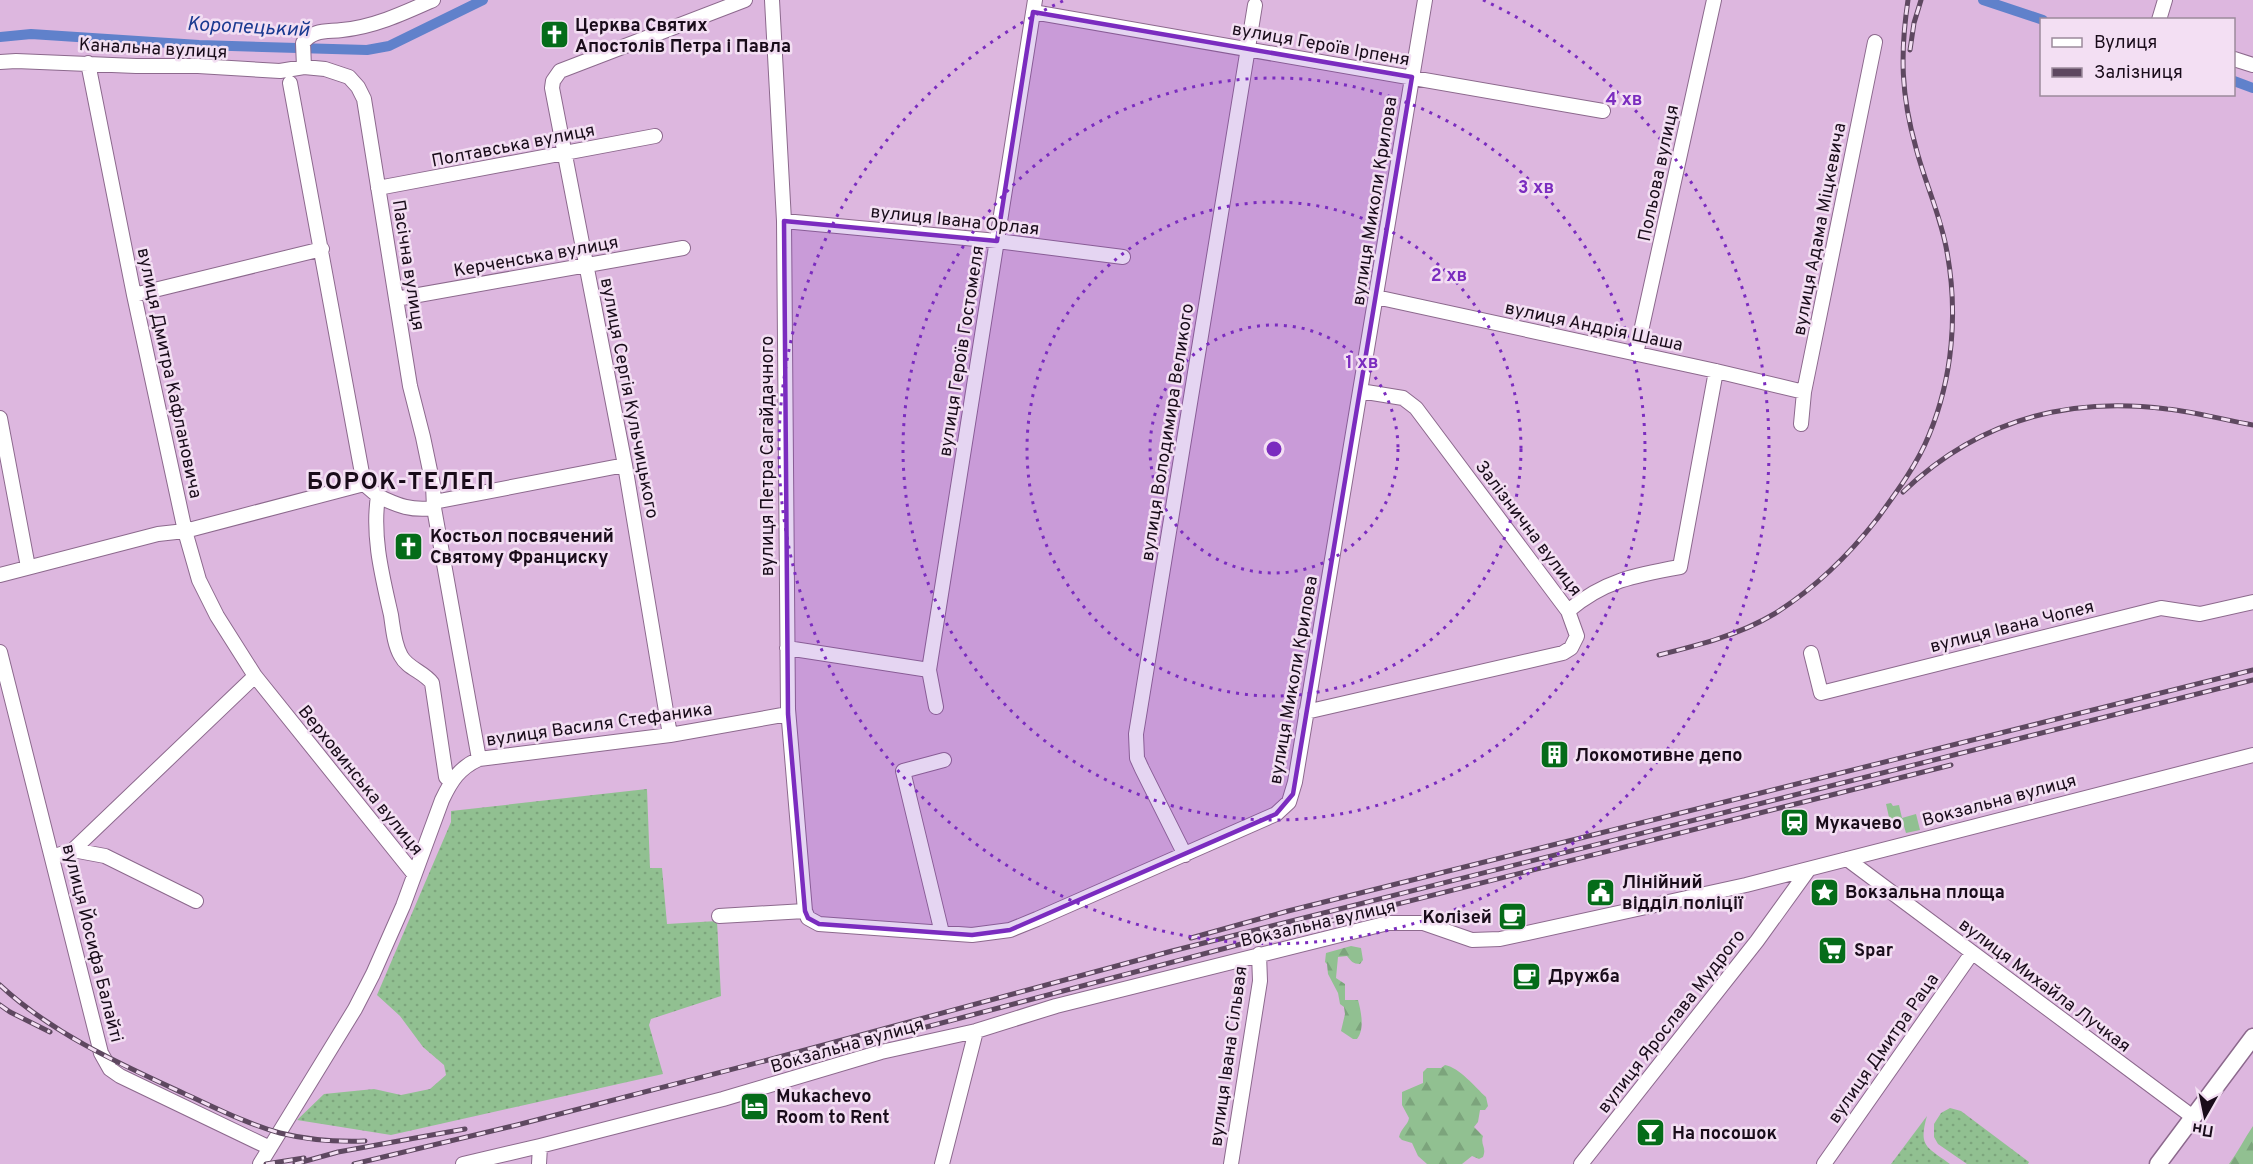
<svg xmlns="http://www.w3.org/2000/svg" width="2253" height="1164" font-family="Overpass,sans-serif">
  <defs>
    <pattern id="grass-dots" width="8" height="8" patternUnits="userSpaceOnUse" patternTransform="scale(1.5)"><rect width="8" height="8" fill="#91c091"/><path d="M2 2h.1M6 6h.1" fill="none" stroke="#7ca47c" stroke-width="1.8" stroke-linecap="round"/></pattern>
    <pattern id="forest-firs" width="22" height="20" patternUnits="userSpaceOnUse" patternTransform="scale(1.5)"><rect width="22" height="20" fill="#91c091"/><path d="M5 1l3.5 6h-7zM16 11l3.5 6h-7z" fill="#7ca47c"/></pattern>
  </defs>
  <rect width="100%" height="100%" fill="#ddb7df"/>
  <path fill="url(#grass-dots)" d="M647,789L650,868H662L667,924L717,921L721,996L651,1019L649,1025L663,1074L391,1135L297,1120L324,1094L374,1089L401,1095L430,1089L446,1075L444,1065L423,1047L400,1016L377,995L451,822V811Z
    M1950,1108L1961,1111L2029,1162L2028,1164H1967L1938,1144L1934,1137V1124L1941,1113Z
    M1927,1116C1918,1147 1927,1147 1950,1164H1891Z"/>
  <path fill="url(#forest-firs)" d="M1351,946L1361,948L1363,960L1360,964C1353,964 1351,961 1347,956L1338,957L1336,978L1345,984V1000H1358C1361,1011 1365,1029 1357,1039H1353L1341,1031L1345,1014L1344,1007L1340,1004L1338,993L1328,974L1327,964L1325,962L1326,953Z
    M1445,1065C1460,1068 1475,1087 1486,1097L1488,1106L1485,1110H1480L1478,1122L1474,1127L1483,1136C1480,1145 1487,1147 1483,1157L1479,1159L1472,1156L1462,1164H1427L1418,1156L1412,1143L1402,1140L1399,1137C1401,1128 1408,1125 1409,1118L1402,1105V1092L1423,1083V1072L1427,1068H1441Z
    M2253,1126V1164H2229C2238,1152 2244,1139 2253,1126Z"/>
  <path fill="#91c091" d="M1891,803L1893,806L1899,805L1902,818L1916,814L1920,830L1906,833L1903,823L1891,826L1886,804Z"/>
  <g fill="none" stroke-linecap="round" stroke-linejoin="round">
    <path stroke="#6081cb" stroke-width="10" d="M1983,0L2043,20
      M0,37L31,34L199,45L367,50L389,46L483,0
      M2234,81L2253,88"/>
    <defs>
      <path id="minor" d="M772,0L784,221L788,709L805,911L808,918L819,924L972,935L1010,930L1037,919L1276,814L1289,802L1295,782L1425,0
        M1033,12L1603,111
        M2159,20L2165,0
        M2234,59L2253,65
        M0,62L16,61L136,66H198L280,71L304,67L325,69L349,77L358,87L364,99L410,386L423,437L433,485L434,508L479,759
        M88,63L134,295L185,531L199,580L217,616L255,676
        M304,67L303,43C313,29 327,32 342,30C374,27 404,13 433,0
        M290,83L364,484L378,496C372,537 382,575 391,615C393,628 394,644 401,656C407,668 424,672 432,683L446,777L451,782
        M378,188L655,136
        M784,221L997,241L1123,257
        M134,295L322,249
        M1376,297L1716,371L1804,392
        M396,299L683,248
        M1636,354L1714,0
        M0,418L28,567
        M1801,424L1804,392L1875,42
        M378,496C398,506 412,511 434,508
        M434,502L625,465
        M0,575L158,534L185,531L364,484
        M1568,611C1603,581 1635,575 1680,567L1716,371
        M787,648L929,670
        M0,652L101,1053L110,1069L120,1076L270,1148
        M1811,653L1821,693L2161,608L2200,614L2253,602
        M936,707L929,670L1035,0
        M1306,712L1563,653L1571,648L1577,636L1568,611L1416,408L1403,398L1360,391
        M670,735L625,465L552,88L553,81L560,71L745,0
        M73,850L105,856L196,901
        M1185,855L1142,769L1137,758L1136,734L1255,5
        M52,857L73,850L255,676L414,874
        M1847,859L2193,1117
        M719,916L805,911
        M942,933L903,771L944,760
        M260,1164L355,1009L373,974L403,906L442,800C451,781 459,768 479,759L670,735L788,714
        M463,1164L540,1146L723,1099L881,1052L976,1031L1056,1006L1388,923H1423L1472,940L1500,939L1746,885L2253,755
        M539,1164L540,1146
        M942,1164L976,1031
        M1231,1164L1260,981L1259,954
        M1581,1164L1757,941L1809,869
        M1824,1164L1972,953"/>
      <path id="major" d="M2158,1164L2253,1037"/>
    </defs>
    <use href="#minor" stroke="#8c698d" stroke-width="16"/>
    <use href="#major" stroke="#8c698d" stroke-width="19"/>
    <use href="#minor" stroke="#fff" stroke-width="14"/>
    <use href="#major" stroke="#fff" stroke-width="16"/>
    <defs>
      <path id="rail" d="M1910,50L1914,23L1921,0
        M1903,492C1977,421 2066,396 2167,409C2196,412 2224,420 2253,425
        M1659,655C1699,645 1739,635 1774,614C1814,589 1848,556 1877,519C1896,493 1917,465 1929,435C1953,377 1958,312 1947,252C1941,216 1925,183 1916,148C1901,95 1900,54 1908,0
        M1191,938L1288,911L2253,670
        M0,985C53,1034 118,1063 183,1093C214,1107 247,1124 280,1133C308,1140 336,1142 365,1141
        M0,1005L10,1012L50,1032
        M896,1035L1294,930L1951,765
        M266,1164L304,1158
        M295,1164L338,1152L465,1129
        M354,1164L517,1125L768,1060L1172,951L2253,680"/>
    </defs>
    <use href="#rail" stroke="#5e4860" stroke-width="5"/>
    <use href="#rail" stroke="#f3dff3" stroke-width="3" stroke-dasharray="9" stroke-linecap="butt"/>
  </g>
  <path fill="#7b2cbf" fill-opacity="0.2" stroke="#7b2cbf" stroke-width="4.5" stroke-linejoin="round" d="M1033,12L1412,77L1293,794L1276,814L1010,930L972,935L819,924L808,918L805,911L788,714L784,221L997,241Z"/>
  <g fill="none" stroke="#7b2cbf" stroke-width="3" stroke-dasharray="3 6">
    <circle cx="1274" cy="449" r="124"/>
    <circle cx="1274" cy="449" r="247"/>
    <circle cx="1274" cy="449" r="371"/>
    <path d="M1483 0A495 495 0 1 1 1065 0"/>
  </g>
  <defs>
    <symbol id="church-square" viewBox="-11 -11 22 22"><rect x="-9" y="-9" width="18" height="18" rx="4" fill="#056c19" stroke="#f3dff3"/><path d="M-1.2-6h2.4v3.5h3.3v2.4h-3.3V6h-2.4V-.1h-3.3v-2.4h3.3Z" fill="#fff"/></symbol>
    <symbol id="building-square" viewBox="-11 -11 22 22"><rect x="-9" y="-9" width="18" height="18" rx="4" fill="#056c19" stroke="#f3dff3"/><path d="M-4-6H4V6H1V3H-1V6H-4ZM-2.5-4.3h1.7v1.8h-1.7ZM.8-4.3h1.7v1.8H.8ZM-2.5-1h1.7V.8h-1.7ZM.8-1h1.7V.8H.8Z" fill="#fff"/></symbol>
    <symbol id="station-square" viewBox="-11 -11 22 22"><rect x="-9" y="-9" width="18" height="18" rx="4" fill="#056c19" stroke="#f3dff3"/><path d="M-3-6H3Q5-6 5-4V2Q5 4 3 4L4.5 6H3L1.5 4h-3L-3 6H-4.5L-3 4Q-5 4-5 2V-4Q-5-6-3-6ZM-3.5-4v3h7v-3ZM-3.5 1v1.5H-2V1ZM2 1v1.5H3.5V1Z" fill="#fff"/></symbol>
    <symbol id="civic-square" viewBox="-11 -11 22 22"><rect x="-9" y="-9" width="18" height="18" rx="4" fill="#056c19" stroke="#f3dff3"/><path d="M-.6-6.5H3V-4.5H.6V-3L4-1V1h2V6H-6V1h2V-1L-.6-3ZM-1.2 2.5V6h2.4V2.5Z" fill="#fff"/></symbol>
    <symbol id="sight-square" viewBox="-11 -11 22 22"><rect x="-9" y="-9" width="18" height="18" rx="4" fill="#056c19" stroke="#f3dff3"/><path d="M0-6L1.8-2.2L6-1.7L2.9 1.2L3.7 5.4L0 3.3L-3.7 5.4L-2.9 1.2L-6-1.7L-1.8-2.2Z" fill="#fff"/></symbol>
    <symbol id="cafe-square" viewBox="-11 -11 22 22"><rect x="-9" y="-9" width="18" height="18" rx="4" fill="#056c19" stroke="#f3dff3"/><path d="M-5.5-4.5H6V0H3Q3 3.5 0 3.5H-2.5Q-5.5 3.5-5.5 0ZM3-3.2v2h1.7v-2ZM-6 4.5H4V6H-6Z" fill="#fff"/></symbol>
    <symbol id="supermarket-square" viewBox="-11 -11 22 22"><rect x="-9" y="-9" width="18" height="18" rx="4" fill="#056c19" stroke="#f3dff3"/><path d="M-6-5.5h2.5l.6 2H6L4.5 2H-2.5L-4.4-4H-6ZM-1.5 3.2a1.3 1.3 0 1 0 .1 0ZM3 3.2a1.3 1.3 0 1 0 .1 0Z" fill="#fff"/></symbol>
    <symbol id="hotel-square" viewBox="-11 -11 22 22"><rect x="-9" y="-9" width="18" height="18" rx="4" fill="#056c19" stroke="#f3dff3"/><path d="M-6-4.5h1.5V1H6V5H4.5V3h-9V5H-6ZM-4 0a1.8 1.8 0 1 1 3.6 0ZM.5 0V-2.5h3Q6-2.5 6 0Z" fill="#fff"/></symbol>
    <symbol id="bar-square" viewBox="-11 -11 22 22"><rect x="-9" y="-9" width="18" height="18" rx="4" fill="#056c19" stroke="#f3dff3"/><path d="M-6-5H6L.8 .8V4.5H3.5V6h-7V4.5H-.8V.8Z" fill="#fff"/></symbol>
  </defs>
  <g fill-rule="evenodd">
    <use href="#church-square" x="538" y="18" width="33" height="33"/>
    <use href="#church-square" x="392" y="530" width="33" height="33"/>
    <use href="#building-square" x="1538" y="738" width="33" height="33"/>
    <use href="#station-square" x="1778" y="806" width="33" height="33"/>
    <use href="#civic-square" x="1584" y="876" width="33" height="33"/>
    <use href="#sight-square" x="1808" y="876" width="33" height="33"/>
    <use href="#cafe-square" x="1496" y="900" width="33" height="33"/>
    <use href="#supermarket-square" x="1816" y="934" width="33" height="33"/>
    <use href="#cafe-square" x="1510" y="960" width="33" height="33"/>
    <use href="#hotel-square" x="738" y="1090" width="33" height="33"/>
    <use href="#bar-square" x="1634" y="1116" width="33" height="33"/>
  </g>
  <g text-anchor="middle" stroke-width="5" stroke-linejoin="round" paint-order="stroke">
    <g font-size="18" font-weight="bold" fill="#190c1a" stroke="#f3dff3" text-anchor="start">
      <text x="575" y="31">Церква Святих<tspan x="575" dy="21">Апостолів Петра і Павла</tspan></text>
      <text x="430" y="542">Костьол посвячений<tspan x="430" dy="21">Святому Франциску</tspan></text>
      <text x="1575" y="761">Локомотивне депо</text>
      <text x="1815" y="829">Мукачево</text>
      <text x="1622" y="888">Лінійний<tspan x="1622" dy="21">відділ поліції</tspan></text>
      <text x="1845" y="898">Вокзальна площа</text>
      <text x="1492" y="923" text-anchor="end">Колізей</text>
      <text x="1854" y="956">Spar</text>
      <text x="1548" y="982">Дружба</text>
      <text x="776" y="1102">Mukachevo<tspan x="776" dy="21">Room to Rent</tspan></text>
      <text x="1672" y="1139">На посошок</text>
    </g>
    <g font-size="18" fill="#190c1a" stroke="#f3dff3">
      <text transform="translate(1321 44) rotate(10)" y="6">вулиця Героїв Ірпеня</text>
      <text transform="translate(153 48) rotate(3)" y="6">Канальна вулиця</text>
      <text transform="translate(513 145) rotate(-11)" y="6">Полтавська вулиця</text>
      <text transform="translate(1658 173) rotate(-78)" y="6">Польова вулиця</text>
      <text transform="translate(1374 201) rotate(-81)" y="6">вулиця Миколи Крилова</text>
      <text transform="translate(955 220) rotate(6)" y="6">вулиця Івана Орлая</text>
      <text transform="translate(1819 229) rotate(-79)" y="6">вулиця Адама Міцкевича</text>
      <text transform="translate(536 256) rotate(-10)" y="6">Керченська вулиця</text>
      <text transform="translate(409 265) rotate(81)" y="6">Пасічна вулиця</text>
      <text transform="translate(1594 326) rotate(12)" y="6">вулиця Андрія Шаша</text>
      <text transform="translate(961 351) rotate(-81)" y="6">вулиця Героїв Гостомеля</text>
      <text transform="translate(170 373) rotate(78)" y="6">вулиця Дмитра Кафлановича</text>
      <text transform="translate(630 398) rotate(79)" y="6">вулиця Сергія Кульчицького</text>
      <text transform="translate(1167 432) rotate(-81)" y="6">вулиця Володимира Великого</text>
      <text transform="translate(767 456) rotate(-90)" y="6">вулиця Петра Сагайдачного</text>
      <text transform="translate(1529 528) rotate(53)" y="6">Залізнична вулиця</text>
      <text transform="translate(2012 626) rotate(-14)" y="6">вулиця Івана Чопея</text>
      <text transform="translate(1293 680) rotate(-80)" y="6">вулиця Миколи Крилова</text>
      <text transform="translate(599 724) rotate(-8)" y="6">вулиця Василя Стефаника</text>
      <text transform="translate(361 780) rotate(51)" y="6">Верховинська вулиця</text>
      <text transform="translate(1999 800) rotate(-15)" y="6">Вокзальна вулиця</text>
      <text transform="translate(1318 923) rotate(-13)" y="6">Вокзальна вулиця</text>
      <text transform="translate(93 943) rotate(76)" y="6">вулиця Йосифа Балайті</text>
      <text transform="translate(2045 985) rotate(37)" y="6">вулиця Михайла Лучкая</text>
      <text transform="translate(1671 1021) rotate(-52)" y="6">вулиця Ярослава Мудрого</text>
      <text transform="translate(847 1045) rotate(-16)" y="6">Вокзальна вулиця</text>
      <text transform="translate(1883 1048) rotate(-55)" y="6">вулиця Дмитра Раца</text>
      <text transform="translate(1228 1056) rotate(-82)" y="6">вулиця Івана Сільвая</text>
    </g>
    <g font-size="20" font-style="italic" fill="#193990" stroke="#f3dff3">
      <text transform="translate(248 26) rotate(3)" y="7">Коропецький</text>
    </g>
    <g font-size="24" font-weight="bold" letter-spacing="1.5" fill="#190c1a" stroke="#f3dff3">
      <text x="401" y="489">БОРОК-ТЕЛЕП</text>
    </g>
  </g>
  <circle cx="1274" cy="449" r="9" fill="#7b2cbf" stroke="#f3dff3" stroke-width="3"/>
  <g font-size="18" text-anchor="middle" font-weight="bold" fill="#7b2cbf" stroke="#f3dff3" stroke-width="5" stroke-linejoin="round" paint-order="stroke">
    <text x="1624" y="105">4 хв</text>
    <text x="1536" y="193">3 хв</text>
    <text x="1449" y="281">2 хв</text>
    <text x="1362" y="368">1 хв</text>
  </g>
  <rect x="2040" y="18" width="195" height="78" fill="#f3dff3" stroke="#9c8b9c" stroke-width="1.5"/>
  <rect x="2052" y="38" width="30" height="9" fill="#ffffff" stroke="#9c8b9c" stroke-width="1.5"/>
  <text x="2094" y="48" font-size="18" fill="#190c1a">Вулиця</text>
  <rect x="2052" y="68" width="30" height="9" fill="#5e4860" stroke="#9c8b9c" stroke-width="1.5"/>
  <text x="2094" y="78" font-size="18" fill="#190c1a">Залізниця</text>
  <g transform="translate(2205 1116) rotate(189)" stroke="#f3dff3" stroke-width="4.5" paint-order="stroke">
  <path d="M0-4.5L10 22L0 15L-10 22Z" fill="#190c1a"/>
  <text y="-9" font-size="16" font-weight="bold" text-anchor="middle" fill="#190c1a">Пн</text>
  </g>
</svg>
